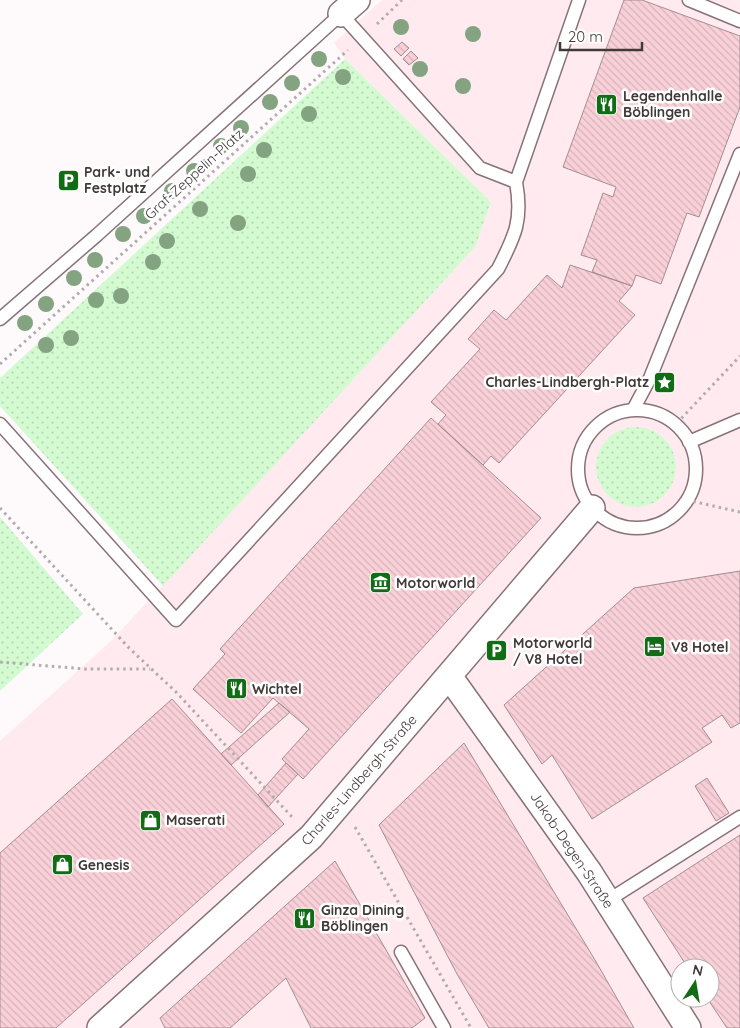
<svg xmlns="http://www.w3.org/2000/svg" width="740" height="1028" font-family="Quicksand,sans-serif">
  <defs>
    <pattern id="grass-dots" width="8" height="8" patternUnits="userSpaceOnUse" patternTransform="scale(1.25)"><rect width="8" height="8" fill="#d4fad1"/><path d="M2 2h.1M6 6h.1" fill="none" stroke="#b7d7b4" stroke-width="1.8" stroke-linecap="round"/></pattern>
    <pattern id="building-back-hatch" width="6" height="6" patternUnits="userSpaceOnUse" patternTransform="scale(1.25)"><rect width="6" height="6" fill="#fad0d8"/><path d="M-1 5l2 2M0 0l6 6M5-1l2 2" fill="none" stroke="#d7b3ba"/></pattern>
  </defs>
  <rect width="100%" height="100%" fill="#fefafb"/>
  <path fill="#ffebef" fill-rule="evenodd" d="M382,0H740V1028H0V741L111,641L475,247L491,202L345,59L334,43ZM680,968H710V998H680Z"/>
  <path fill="url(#grass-dots)" d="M345,59L491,202L475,247L163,586L0,406V378Z
    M596 467a40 40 0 1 1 80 0a40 40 0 1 1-80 0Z
    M0,517L83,614L0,691Z"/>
  <path fill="url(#building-back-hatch)" stroke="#a28e92" d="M624,0H642L740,36V107L699,217L687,213L661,284L636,275L632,286L592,272L597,260L581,255L603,193L613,197L616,187L563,167Z
    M402,42L409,48L401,56L394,49Z
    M411,51L418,58L409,65L403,59Z
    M570,265L632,286L619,301L635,315L499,463L491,456L483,465L438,424L446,415L431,402L480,349L468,339L494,310L506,320L547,275L562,288Z
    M431,418L541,518L303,779L282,759L309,729L273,698L241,733L193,689L225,654L220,649Z
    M740,571V723L731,728L722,715L702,728L712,742L592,819L552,755L542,764L504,705L634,588Z
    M172,699L284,824L56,1028H0V853Z
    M279,703L290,712L231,765L221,754Z
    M464,743L595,960L634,1028H489L457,974L379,825Z
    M286,763L298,774L268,807L258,795Z
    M707,778L729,813L716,821L695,786Z
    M740,835V1028H727L707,998H710V968H688L643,898Z
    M335,861L425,1018L412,1028H311L286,978L230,1028H165L160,1018Z"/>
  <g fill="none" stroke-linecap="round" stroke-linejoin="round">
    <defs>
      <path id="lane" d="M689,0L740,21
        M0,319L97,235L341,14L480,168L516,182
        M633,410L650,378L740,154
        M578 469a59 59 0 1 1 118 0a59 59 0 1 1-118 0Z
        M0,424L176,620L498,269C515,236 523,220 516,182L579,0
        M689,442L740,420
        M607,901L740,817
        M401,952L444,1028"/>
      <path id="street" d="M341,14L357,0
        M449,676L589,872L688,1028
        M100,1028L311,837L592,508"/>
    </defs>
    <use href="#lane" stroke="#877377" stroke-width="15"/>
    <use href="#street" stroke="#877377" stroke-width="28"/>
    <path stroke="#b2acad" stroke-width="3" stroke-dasharray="2.5 4" stroke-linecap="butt" d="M377,24L402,0
      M0,364L348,50
      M677,423L740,356
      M687,500L740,512
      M0,508L129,648L176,692L293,818
      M0,662L85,669H150
      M355,827L471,1028"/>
    <use href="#lane" stroke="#fff" stroke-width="12"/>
    <use href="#street" stroke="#fff" stroke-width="25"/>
  </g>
  <g fill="#83a381">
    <circle cx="401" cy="27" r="8"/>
    <circle cx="473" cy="34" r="8"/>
    <circle cx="319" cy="59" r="8"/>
    <circle cx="420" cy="69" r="8"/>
    <circle cx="343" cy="77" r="8"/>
    <circle cx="292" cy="83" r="8"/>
    <circle cx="463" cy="86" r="8"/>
    <circle cx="270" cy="102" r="8"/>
    <circle cx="309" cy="114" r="8"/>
    <circle cx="241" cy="128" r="8"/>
    <circle cx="221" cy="146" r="8"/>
    <circle cx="264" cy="150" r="8"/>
    <circle cx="194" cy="171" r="8"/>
    <circle cx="248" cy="174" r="8"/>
    <circle cx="172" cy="191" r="8"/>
    <circle cx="200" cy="209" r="8"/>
    <circle cx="144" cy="216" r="8"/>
    <circle cx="238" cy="223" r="8"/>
    <circle cx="123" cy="234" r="8"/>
    <circle cx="167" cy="241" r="8"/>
    <circle cx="95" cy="260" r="8"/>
    <circle cx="153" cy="262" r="8"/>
    <circle cx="74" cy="278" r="8"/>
    <circle cx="121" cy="296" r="8"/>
    <circle cx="96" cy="300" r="8"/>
    <circle cx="46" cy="304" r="8"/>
    <circle cx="25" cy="323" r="8"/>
    <circle cx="71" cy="338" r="8"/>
    <circle cx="46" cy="345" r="8"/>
  </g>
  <defs>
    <symbol id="restaurant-square" viewBox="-11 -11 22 22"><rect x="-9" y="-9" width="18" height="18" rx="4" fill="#126c15" stroke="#fff"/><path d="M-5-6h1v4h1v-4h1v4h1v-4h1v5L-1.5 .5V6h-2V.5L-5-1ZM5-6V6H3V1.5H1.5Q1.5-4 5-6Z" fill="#fff"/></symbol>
    <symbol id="parking-square" viewBox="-11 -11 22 22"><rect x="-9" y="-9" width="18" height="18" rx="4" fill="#126c15" stroke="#fff"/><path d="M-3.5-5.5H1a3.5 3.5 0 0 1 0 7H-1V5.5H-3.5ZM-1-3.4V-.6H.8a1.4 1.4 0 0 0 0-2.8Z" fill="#fff"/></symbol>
    <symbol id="sight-square" viewBox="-11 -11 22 22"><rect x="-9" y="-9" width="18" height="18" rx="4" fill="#126c15" stroke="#fff"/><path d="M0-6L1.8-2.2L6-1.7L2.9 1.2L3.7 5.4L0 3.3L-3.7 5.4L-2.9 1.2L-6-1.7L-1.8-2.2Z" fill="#fff"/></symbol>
    <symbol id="museum-square" viewBox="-11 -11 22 22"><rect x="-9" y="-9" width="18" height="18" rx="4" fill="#126c15" stroke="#fff"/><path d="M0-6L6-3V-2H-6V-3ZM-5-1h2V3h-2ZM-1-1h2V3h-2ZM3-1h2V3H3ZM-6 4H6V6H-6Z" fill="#fff"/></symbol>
    <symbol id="hotel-square" viewBox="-11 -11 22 22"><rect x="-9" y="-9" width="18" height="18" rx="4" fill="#126c15" stroke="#fff"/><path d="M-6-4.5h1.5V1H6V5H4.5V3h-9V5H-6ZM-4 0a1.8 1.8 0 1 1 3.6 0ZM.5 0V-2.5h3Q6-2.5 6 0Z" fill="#fff"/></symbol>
    <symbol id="shop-square" viewBox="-11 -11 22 22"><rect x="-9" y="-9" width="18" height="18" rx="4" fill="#126c15" stroke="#fff"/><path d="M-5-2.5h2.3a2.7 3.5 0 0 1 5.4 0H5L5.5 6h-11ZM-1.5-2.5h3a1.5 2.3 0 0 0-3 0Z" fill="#fff"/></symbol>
  </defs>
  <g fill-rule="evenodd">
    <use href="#restaurant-square" x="594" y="92" width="25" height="25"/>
    <use href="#parking-square" x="56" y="168" width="25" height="25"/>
    <use href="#sight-square" x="652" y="370" width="25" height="25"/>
    <use href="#museum-square" x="368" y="570" width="25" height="25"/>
    <use href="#hotel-square" x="642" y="634" width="25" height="25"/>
    <use href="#parking-square" x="484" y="638" width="25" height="25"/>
    <use href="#restaurant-square" x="224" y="676" width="25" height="25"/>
    <use href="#shop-square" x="138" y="808" width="25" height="25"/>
    <use href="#shop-square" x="50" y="852" width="25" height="25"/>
    <use href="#restaurant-square" x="292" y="906" width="25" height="25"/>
  </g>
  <g text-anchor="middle" stroke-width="5" stroke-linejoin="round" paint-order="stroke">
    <g font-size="14" font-weight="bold" fill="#403839" stroke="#fff" text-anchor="start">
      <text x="623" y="101">Legendenhalle<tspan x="623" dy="16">Böblingen</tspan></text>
      <text x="84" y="177">Park- und<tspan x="84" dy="16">Festplatz</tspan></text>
      <text x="649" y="387" text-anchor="end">Charles-Lindbergh-Platz</text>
      <text x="396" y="588">Motorworld</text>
      <text x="513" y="648">Motorworld<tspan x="513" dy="16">/ V8 Hotel</tspan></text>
      <text x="671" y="652">V8 Hotel</text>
      <text x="252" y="694">Wichtel</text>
      <text x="166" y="825">Maserati</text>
      <text x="78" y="870">Genesis</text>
      <text x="321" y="915">Ginza Dining<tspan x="321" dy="16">Böblingen</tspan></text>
    </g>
    <g font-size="14" fill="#403839" stroke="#fff">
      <text transform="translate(194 174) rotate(-42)" y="5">Graf-Zeppelin-Platz</text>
      <text transform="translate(359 780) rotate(-49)" y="5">Charles-Lindbergh-Straße</text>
      <text transform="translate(572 850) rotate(56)" y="5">Jakob-Degen-Straße</text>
    </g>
  </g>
  <g transform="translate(695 983) rotate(12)"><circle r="24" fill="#ffffff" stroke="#b3afb0"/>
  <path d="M0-4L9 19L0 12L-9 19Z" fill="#126c15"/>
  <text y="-8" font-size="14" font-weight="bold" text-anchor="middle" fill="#403839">N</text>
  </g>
  <path d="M560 42v8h82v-8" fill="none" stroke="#403839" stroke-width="2.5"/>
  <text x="568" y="42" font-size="15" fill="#403839" stroke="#ffffff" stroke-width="4" paint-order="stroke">20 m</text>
</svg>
